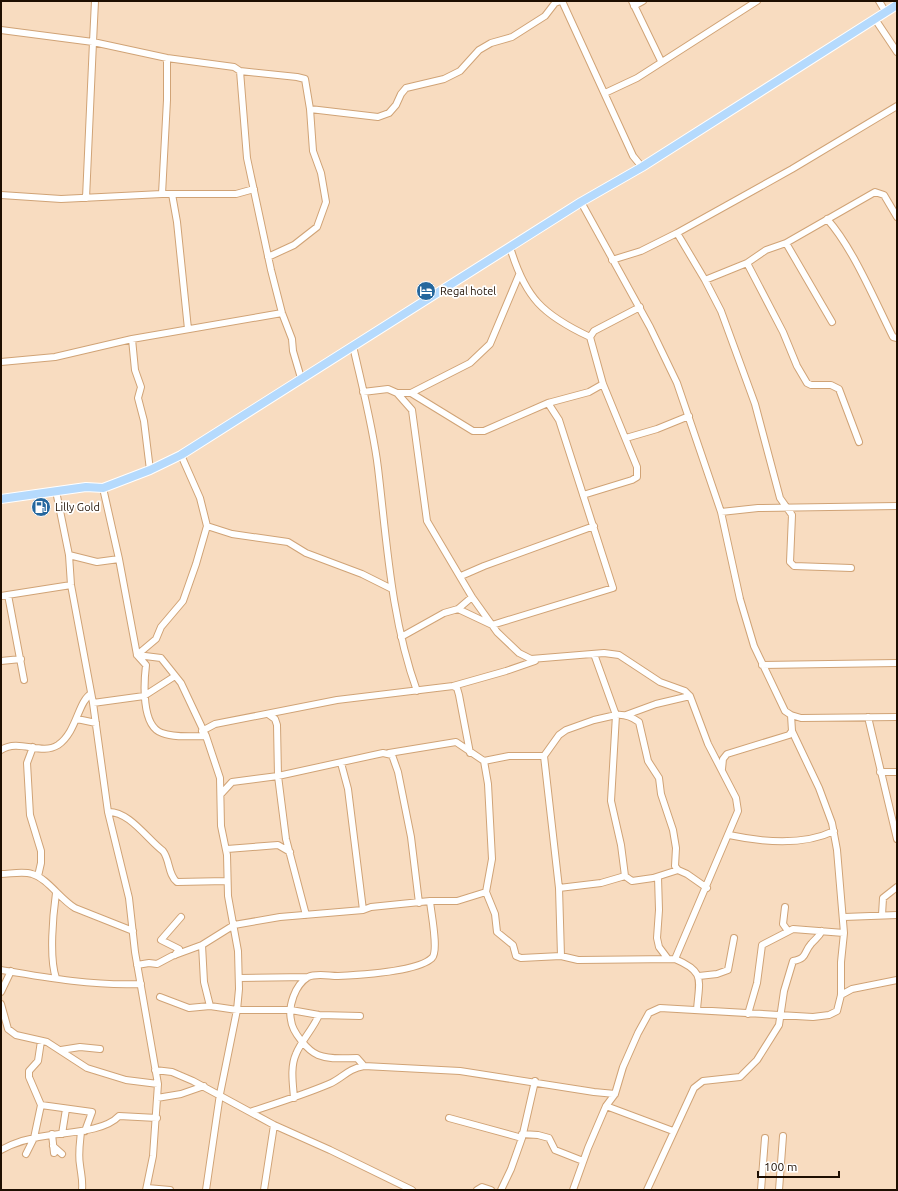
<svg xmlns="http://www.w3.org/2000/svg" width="898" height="1191" font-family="Ubuntu,sans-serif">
  <rect width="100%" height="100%" fill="#f8dcc0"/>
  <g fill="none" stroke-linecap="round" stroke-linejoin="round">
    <defs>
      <path id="minor" d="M562,1L633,156L642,167
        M632,1L661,61
        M879,1L885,11
        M634,6L643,1
        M875,19L897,52
        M1,30L93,42L95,1
        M240,71L247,158L271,270L282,313L292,339L293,351L301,378
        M605,93L637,78L757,1
        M310,109L378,117L389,113L396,105L401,94L406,88L444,79L460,71L479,50L491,43L512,37L545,16L555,3L560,1
        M162,194L167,100V58
        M172,194L177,222L188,329
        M1,195L61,199L162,194H236L254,189
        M86,198L93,42L167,58L234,67L240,71L297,77L305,79L310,109L313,151L321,173L326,202L317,227L294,245L268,257
        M581,202L650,327L677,383L721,512L758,508L897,506
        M827,219C853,248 875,301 893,337L897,338
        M677,233L705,280L721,311L755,404L780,498L792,515L790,562L794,566L851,568
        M786,243L832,322
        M510,247C525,298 543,315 590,337
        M612,260L641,251L677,233L792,169L897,106
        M747,263L783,332L797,366L807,383L811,385H831L839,389L859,442
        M705,280L747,263L766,250L786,243L875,192L884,195L897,217
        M132,339L135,370L141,387L138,398L144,421L150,470
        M353,346C362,386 373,427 378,468C387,543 391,619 417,691
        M1,362L55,357L132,339L282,313
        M363,392L388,389L397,393H411L473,431H484L548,403L589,392L603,384
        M397,393L412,410L427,521L472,597L497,632L519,653L531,659L604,653L619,655L660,682L685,691L690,696L708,744L736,798L738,811L675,959L578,960L561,956L521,958L516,956L513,945L497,932L495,914L486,892L492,859L488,784L484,761
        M411,393L470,363L490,344L519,275
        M626,438L657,429L689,416
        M103,488L119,559L137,655L146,665C144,682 141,726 162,733C175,738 192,736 206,736
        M56,491L69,555L71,585L93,703L108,812L129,898L135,952L158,1084L153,1156L146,1190
        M583,495L632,480L637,477V467L603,384L590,337L594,331L640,307
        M721,512L740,599L754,646L785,711L791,715L801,718L897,717
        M207,526L232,534L288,542L306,553L362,574L392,589
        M69,555L97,562L119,559
        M461,576L484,566L594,526
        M8,595L24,680
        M1,596L71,585
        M458,609L492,625L613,588L559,420L548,403
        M401,637L444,613L458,609L472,597
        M594,654L616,715L611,801L621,845L625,876L632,881L653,878L678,870
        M137,655L161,658L181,683L206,736L220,778L221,826L227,855L228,896L238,951L239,989L237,1010L220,1094L206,1190
        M137,655L156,639L161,627L183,601L196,564L207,526L200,498L181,455
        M1,661L21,659
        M762,665L897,663
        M453,686L506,671L535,661
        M93,703L144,696L175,676
        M626,715L656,704L690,696
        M868,717L897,839
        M77,719L96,723
        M202,731L215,724L337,700L453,686L457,688L459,695L470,753
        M33,747L27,763L30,815L41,851V863L38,876
        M1,750C19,738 41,756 58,745C77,732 78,701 91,694
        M389,753L456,742L484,761L509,756H544L559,735L566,730L594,720L616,715C625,714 632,717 639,722L648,761L659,778L661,794L673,830L676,848L675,866L678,870L687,874L707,888
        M544,756L559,888L601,883L625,876
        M341,763L348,789L363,910
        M722,769L723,759L727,754L789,735L792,731L791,715
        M880,772H897
        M221,794L232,782L278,776L277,725L275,719L268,714
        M108,812C129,811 147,839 163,851C170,860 168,875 177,882L227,881
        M729,835C762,842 803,846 834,831
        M227,849L278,845L290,852
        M1,874C10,874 23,871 32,874C47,878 60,899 75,908L133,931
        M658,877L659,910L657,938L659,947L668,959
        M559,888L561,956
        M56,893C53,915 49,958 56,978
        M430,901H457L486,892
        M785,907L783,924L788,931
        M306,915L286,839L278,776L383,753L392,755L398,772L411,837L419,903
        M882,915L883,898L897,887
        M844,917L897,915
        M175,955L179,949L161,940L181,917
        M675,959C706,972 699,980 697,1010
        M137,965L149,963L157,964L172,956L202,945
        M1,970C48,978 94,986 141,984
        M699,976L717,974L728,970L734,938
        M239,978L308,977
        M1,992L11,971
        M841,995L852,989L897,980
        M160,997L189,1008L210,1006
        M1,1004L8,1029L16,1035L47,1042L87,1068L126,1080L158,1084
        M748,1014L757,983L762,945L793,929L844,933
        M360,1016L319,1015L291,1010H237L210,1006L204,982L202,945L234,925L280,917L363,910L371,907L430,901C431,913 439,951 432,958C417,972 359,975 338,976C329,976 316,973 308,977C295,985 288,1006 291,1020C292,1032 308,1051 318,1055C330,1060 344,1058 357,1058L364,1066
        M61,1050L80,1047L100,1049
        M155,1070L172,1072L193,1081L274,1125L330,1150L412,1190
        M157,1098L181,1094L204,1086
        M294,1098C293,1084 290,1067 296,1054C301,1041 313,1029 319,1015
        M41,1105L92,1112L85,1131
        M606,1106L673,1131
        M250,1112C277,1103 303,1095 329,1084C343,1078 347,1069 364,1066L460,1071L594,1092L615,1094
        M449,1118L522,1138
        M81,1132C80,1142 78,1154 80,1165C81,1174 83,1180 82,1190
        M52,1134L54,1153
        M62,1134L66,1109
        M522,1134L538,1135L549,1138L555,1150L583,1161
        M53,1146L62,1154
        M1,1150C15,1142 35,1137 51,1135C71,1132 105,1131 119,1116L157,1118
        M26,1154L34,1138L41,1105L29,1077V1071L38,1061L41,1041
        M147,1188L170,1190
        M264,1190L274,1125
        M477,1190L482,1187L491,1190
        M501,1190L511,1169L522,1138L535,1081
        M573,1190L588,1148L606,1106L615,1094L623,1067L638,1033L649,1013L660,1008L813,1017L829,1015L837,1011L841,995V962L844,933L837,850L832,823L819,788L792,731
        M647,1190L694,1088L703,1081L740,1077L757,1060L779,1025L784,991L793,961C808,958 803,953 811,944C815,939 819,937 822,931
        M761,1190L765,1138
        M779,1190L783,1136"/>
      <path id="major" d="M1,499L86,487L103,488L150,470L181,455L581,202L642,167L897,5"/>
    </defs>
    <use href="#minor" stroke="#d0a376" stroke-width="8"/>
    <use href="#major" stroke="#fff" stroke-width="10"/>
    <use href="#minor" stroke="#fff" stroke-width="6"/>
    <use href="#major" stroke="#b5dafd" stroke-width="8"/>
  </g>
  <defs>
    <symbol id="hotel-disc" viewBox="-11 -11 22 22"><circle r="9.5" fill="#25679d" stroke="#fff"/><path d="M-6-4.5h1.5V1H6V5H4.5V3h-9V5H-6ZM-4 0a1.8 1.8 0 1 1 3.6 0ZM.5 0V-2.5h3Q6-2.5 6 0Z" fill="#fff"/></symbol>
    <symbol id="fuel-disc" viewBox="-11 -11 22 22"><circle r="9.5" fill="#25679d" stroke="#fff"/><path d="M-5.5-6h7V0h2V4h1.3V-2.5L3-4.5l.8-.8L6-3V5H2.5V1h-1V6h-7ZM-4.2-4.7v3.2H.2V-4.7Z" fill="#fff"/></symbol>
  </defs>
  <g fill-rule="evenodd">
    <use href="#hotel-disc" x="415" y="280" width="22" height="22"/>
    <use href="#fuel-disc" x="30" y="496" width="22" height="22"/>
  </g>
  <g text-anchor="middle" stroke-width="3.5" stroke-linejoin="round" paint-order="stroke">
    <g font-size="11" fill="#1e0e00" stroke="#fff" text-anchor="start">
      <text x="440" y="295">Regal hotel</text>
      <text x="55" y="511">Lilly Gold</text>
    </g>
  </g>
  <rect width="898" height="1191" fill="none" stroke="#1e0e00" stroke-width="4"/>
  <path d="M758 1171v6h81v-6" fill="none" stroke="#1e0e00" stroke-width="2"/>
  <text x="764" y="1171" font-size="12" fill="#1e0e00" stroke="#ffffff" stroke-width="3" paint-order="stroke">100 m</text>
</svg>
